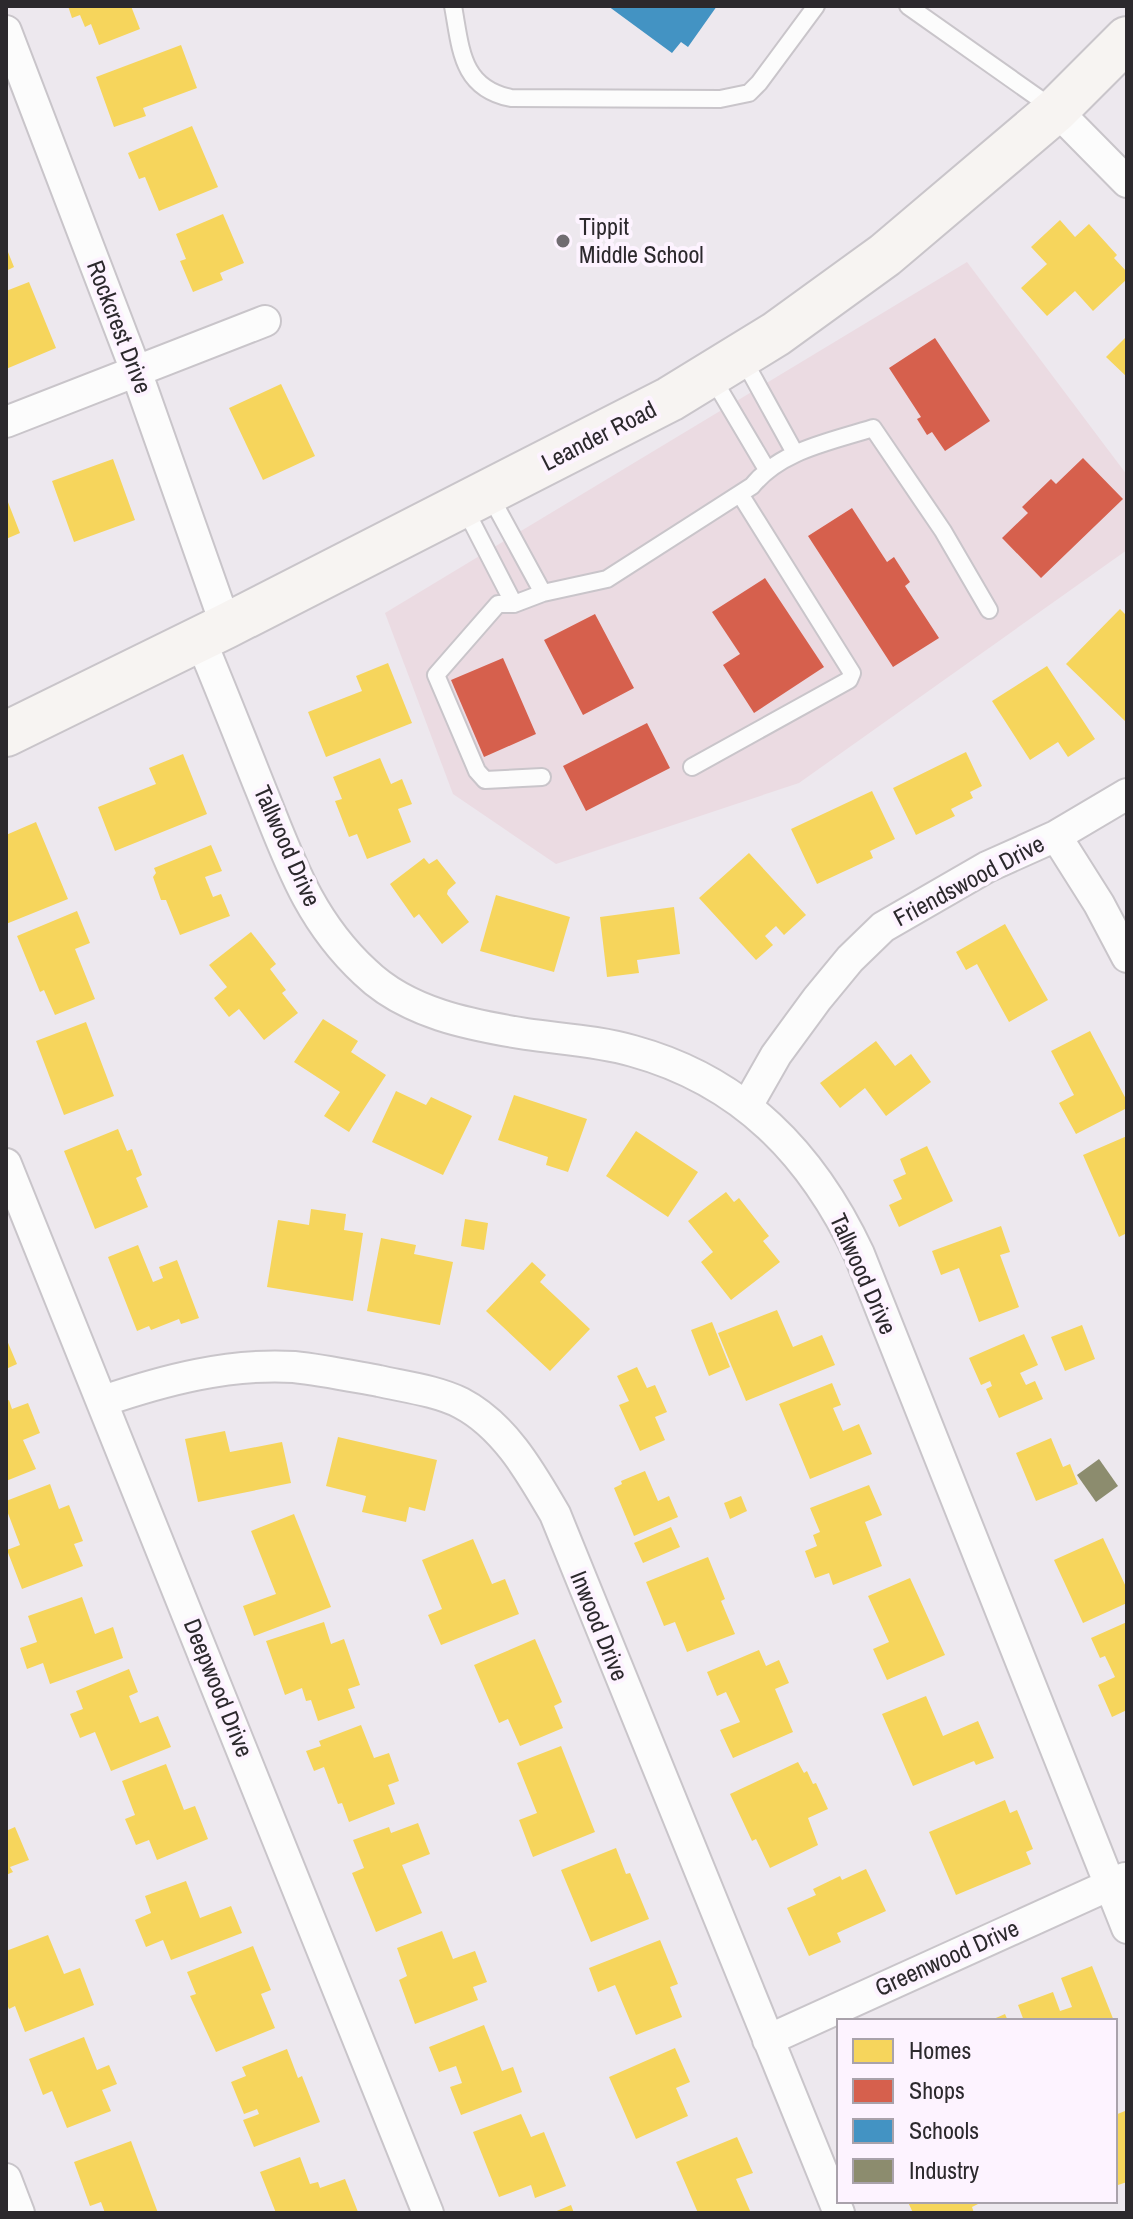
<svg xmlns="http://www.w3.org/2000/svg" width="1133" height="2219" font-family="'Archivo Narrow',sans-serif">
  <rect width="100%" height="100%" fill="#ede8ee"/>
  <path fill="#ebdbe2" d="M967,262L1127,475V550L799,783L556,864L453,794L385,613Z"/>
  <path fill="#f6d55c" d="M68,6H131L140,29L99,45L91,24L85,27L80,15L72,18Z
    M181,45L197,88L143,108L146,116L114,127L96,77Z
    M192,126L218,187L159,211L145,177L139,179L128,153Z
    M223,214L244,263L220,273L223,280L193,292L180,261L186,259L176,234Z
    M1060,220L1075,237L1089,224L1117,255L1114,258L1127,272V279L1093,311L1075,291L1047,316L1021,288L1047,264L1031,247Z
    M6,247L14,267L6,271Z
    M29,282L56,348L6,369V291Z
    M1127,336V377L1106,357Z
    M281,384L315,456L263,480L229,408Z
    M113,459L135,520L74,542L52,481Z
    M6,497L20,533L6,539Z
    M1120,609L1127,616L1125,721L1066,664Z
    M388,663L412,723L326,757L308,712L362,691L356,676Z
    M1047,666L1095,739L1068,757L1058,742L1030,760L992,701Z
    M966,752L982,786L970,792L973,798L951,809L955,816L916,835L893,788Z
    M183,754L207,814L115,851L98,807L156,784L149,768Z
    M380,758L391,784L402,779L412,804L398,809L411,842L367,859L357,834L349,837L335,801L342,799L333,777Z
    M872,791L895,839L870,851L873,858L817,884L791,829Z
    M36,822L68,899L6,924V835Z
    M211,845L222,871L205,877L213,897L221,894L230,916L180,935L166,900H161L153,877L156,873L154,868Z
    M749,853L806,915L784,935L776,926L765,936L773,945L756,960L699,898Z
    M424,858L429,864L437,859L456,883L448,890L447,894L469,922L442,944L419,914L414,918L390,884Z
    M496,895L570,917L554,972L480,951Z
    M674,907L680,954L637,960L639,973L607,977L600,917Z
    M77,911L90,943L75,949L95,999L55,1015L44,990L40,992L17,936Z
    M1005,924L1048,1000L1009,1022L977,964L966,970L956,952Z
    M251,932L276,964L270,969L286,990L282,993L298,1013L264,1040L239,1009L229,1017L214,998L227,987L209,965Z
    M323,1019L358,1041L351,1052L386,1075L349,1132L324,1116L340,1092L294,1062Z
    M86,1022L114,1096L64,1115L36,1041Z
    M1090,1031L1127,1101V1108L1076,1134L1059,1103L1074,1095L1051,1051Z
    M876,1041L895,1066L911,1054L931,1082L886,1116L865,1088L840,1108L820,1083Z
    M396,1091L426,1105L431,1097L472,1116L443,1175L372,1142Z
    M514,1095L587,1119L568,1172L546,1165L548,1157L498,1140Z
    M118,1129L127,1151L132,1149L142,1175L136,1178L148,1207L95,1229L64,1151Z
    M636,1131L698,1172L668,1217L606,1176Z
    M1127,1136V1233L1119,1237L1083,1155Z
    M927,1146L953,1201L899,1227L889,1205L902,1199L893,1180L906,1174L900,1159Z
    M726,1192L734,1202L739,1198L769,1236L763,1241L780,1262L731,1300L701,1262L713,1252L688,1221Z
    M311,1209L346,1214L344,1230L363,1233L353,1301L267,1287L278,1220L309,1225Z
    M465,1219L488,1223L484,1250L461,1246Z
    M1001,1226L1010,1252L1000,1255L1019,1307L979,1322L959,1268L941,1275L932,1251Z
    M381,1238L416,1245L414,1254L453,1262L440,1325L367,1311Z
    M138,1245L153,1282L163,1278L159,1267L177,1260L199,1318L181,1324L179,1319L151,1330L149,1326L137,1331L108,1257Z
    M532,1262L546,1275L540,1282L590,1329L550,1371L486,1311Z
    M777,1310L793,1347L822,1335L835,1365L746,1401L718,1333Z
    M712,1322L730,1367L709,1376L691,1330Z
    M1082,1325L1095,1359L1065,1371L1051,1337Z
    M1024,1334L1038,1365L1020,1373L1026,1385L1035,1381L1043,1399L999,1418L986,1389L992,1386L990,1381L981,1385L969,1358Z
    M6,1338L17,1364L6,1369Z
    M637,1367L647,1388L655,1385L667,1412L655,1417L665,1440L640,1451L619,1405L629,1401L617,1376Z
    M832,1383L841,1405L833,1408L843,1431L859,1424L872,1454L810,1479L779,1404Z
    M9,1400L12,1409L28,1403L40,1433L23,1440L36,1469L6,1481V1401Z
    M225,1431L230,1452L282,1442L291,1483L198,1502L185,1439Z
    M338,1437L437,1460L425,1511L409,1507L406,1522L362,1512L366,1496L326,1486Z
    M1051,1438L1063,1467L1070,1464L1078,1484L1036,1501L1016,1453Z
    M645,1471L658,1501L669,1496L678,1517L634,1536L614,1488L622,1484L621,1481Z
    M50,1484L59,1509L69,1505L83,1541L74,1544L83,1566L22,1589L7,1550L20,1545L6,1508V1501Z
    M869,1485L882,1515L865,1522L882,1566L833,1585L829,1573L815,1578L805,1551L817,1546L813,1535L820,1532L810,1508Z
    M741,1496L747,1511L730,1519L724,1503Z
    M294,1514L331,1607L254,1636L243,1606L276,1594L251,1531Z
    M671,1527L680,1547L643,1563L634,1543Z
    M1103,1538L1127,1589V1603L1083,1623L1054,1560Z
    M473,1539L492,1584L505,1579L519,1614L441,1645L428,1615L442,1609L422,1560Z
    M708,1557L725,1599L721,1601L735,1634L687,1652L675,1622L664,1626L646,1582Z
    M910,1578L945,1655L887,1680L873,1649L889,1642L868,1596Z
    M82,1597L95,1634L113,1627L123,1658L50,1684L43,1663L27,1669L20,1648L37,1642L28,1616Z
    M324,1622L331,1644L344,1639L360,1685L348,1689L355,1708L318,1721L311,1700L306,1701L302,1688L285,1695L266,1641Z
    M1127,1622V1710L1112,1717L1098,1685L1115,1677L1105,1656L1100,1658L1091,1638Z
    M535,1639L562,1702L554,1706L563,1728L520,1746L508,1719L499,1723L474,1665Z
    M759,1650L766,1666L779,1660L789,1683L775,1689L793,1732L733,1758L720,1730L740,1722L726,1692L717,1696L707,1672Z
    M129,1669L138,1692L129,1696L140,1723L158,1716L171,1747L111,1771L95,1732L80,1738L70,1714L83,1709L76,1691Z
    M926,1696L943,1736L978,1721L994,1758L976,1765L974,1761L913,1786L882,1714Z
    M361,1725L374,1758L389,1753L399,1781L388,1785L395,1804L349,1822L342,1803L338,1804L324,1767L314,1771L306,1751L321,1746L319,1741Z
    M561,1746L595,1832L533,1857L519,1820L537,1813L517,1763Z
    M798,1762L804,1773L807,1771L813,1784L816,1783L828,1809L808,1818L818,1845L770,1868L756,1839L752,1841L730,1794Z
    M166,1764L184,1810L195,1806L208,1839L157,1860L149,1840L136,1845L125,1819L135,1815L122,1781Z
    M1005,1800L1010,1813L1017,1810L1033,1849L1026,1852L1031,1864L956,1895L929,1832Z
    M418,1823L430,1854L402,1865L422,1913L376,1932L352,1873L364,1868L353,1840L389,1827L391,1833Z
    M15,1827L29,1860L10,1867L13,1872L6,1875V1831Z
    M616,1848L626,1874L630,1873L649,1919L591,1942L561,1870Z
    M866,1869L886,1911L837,1933L841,1942L809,1956L787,1908L816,1895L813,1889L840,1876L842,1880Z
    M186,1881L200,1918L231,1906L242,1933L171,1960L163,1940L146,1947L135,1920L151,1913L145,1896Z
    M442,1931L453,1959L475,1951L487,1982L473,1987L478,2000L415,2024L399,1980L407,1976L397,1948Z
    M48,1935L64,1974L80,1968L94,2005L25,2032L15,2006L9,2009L6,2002V1951Z
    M660,1940L678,1984L670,1987L682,2017L636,2035L615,1985L598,1992L589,1968Z
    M253,1946L271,1990L261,1994L275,2028L216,2052L190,1996L196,1994L187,1972Z
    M1092,1966L1114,2021H1024L1018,2005L1053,1992L1060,2011L1072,2007L1061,1978Z
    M1005,2014L1008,2021H989Z
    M484,2025L502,2071L513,2067L522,2092L461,2115L450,2087L462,2083L456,2066L439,2072L429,2047Z
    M84,2037L97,2070L109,2065L117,2084L102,2090L111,2111L67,2128L52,2091L43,2095L29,2059Z
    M675,2048L690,2082L676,2088L688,2116L636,2139L609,2077Z
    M287,2049L298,2078L302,2076L320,2122L254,2147L243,2120L259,2114L257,2109L244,2114L231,2082L246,2076L242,2067Z
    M1125,2111L1127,2118V2182L1115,2186V2115Z
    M521,2114L531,2137L544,2132L566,2186L535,2198L531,2185L499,2197L473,2132Z
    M737,2137L753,2173L736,2179L751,2213H698L676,2162Z
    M131,2141L158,2213H105L101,2202L90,2206L74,2162Z
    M300,2157L310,2184L318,2182L320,2188L345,2179L358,2212L276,2213L260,2172Z
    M984,2201L972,2207L974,2213H913L908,2202Z
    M571,2205L574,2213H552Z"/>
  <path fill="#d6604d" d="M935,338L990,421L945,451L932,432L927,435L917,419L921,417L889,368Z
    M1083,458L1123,499L1041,578L1002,538L1028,513L1022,507L1051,479L1056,484Z
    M852,508L887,562L894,557L910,582L905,586L939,638L893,667L808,536Z
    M765,578L824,667L754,713L723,665L740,654L712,612Z
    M595,614L634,688L583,715L544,640Z
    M503,658L536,734L484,757L451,680Z
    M647,723L670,768L586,811L563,766Z"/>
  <path fill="#4393c3" d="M608,6H717L688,47L681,42L672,53Z"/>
  <path fill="#8c8c6e" d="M1099,1459L1118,1486L1096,1502L1077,1475Z"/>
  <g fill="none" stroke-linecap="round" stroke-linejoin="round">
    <defs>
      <path id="lane" d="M453,6C461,49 461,88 511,98L720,99L749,93L759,83L816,6
        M908,6L1054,109
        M742,357L795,453
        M712,377L766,468
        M488,492L543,593
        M464,507L514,604
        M692,767L849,680L852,673L740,494
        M542,777L485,780L477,771L436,675L498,604H514L543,593L607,579L752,486C781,450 830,442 873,428L943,531L989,610"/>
      <path id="street" d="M6,31L136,371L226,626
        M1056,110L1127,182
        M6,422L265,321
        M200,639C221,689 241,740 261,790C289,859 308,919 365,972C407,1013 470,1025 526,1034C561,1039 599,1041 633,1051C742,1081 812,1154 859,1254L1127,1928
        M1056,836L1099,904L1127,957
        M747,1106L776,1055L817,999L850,959L883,927L987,867L1056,836L1127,794
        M6,1164L428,2213
        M103,1401C165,1380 229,1363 294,1367C322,1370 351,1376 379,1381C406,1387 437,1391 461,1403C505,1426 531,1473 555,1514L839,2213
        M768,2040L1125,1878
        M6,2179L19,2213"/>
      <path id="secondary" d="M6,734L226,626L670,399L776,334L885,255L1056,110L1127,39"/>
    </defs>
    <use href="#lane" stroke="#c9c5ca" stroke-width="20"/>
    <use href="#street" stroke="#c9c5ca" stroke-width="34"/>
    <use href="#secondary" stroke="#c9c5ca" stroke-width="48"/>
    <use href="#lane" stroke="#fcfcfc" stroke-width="16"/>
    <use href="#street" stroke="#fcfcfc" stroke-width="30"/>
    <use href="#secondary" stroke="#f7f4f2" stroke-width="44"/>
  </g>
  <circle fill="#706c71" stroke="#fdf3ff" stroke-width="3" cx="563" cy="241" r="8"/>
  <g text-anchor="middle" stroke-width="8" stroke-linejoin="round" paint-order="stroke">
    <g font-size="24" fill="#2c292d" stroke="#fdf3ff" text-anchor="start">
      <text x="579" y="235">Tippit<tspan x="579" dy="28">Middle School</tspan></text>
    </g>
    <g font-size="24" fill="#2c292d" stroke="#fdf3ff">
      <text transform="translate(119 327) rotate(69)" y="8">Rockcrest Drive</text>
      <text transform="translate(599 436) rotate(-27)" y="8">Leander Road</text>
      <text transform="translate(287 846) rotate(66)" y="8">Tallwood Drive</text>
      <text transform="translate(969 881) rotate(-28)" y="8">Friendswood Drive</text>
      <text transform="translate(863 1274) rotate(66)" y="8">Tallwood Drive</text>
      <text transform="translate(599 1626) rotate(68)" y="8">Inwood Drive</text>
      <text transform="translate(218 1688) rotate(68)" y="8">Deepwood Drive</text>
      <text transform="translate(947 1958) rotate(-24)" y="8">Greenwood Drive</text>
    </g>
  </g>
  <rect width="1133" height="2219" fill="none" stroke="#2c292d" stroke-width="16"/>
  <rect x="837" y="2019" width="280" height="184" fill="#fdf3ff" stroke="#a9a2ab" stroke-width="2"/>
  <rect x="853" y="2039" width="40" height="24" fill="#f6d55c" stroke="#a9a2ab" stroke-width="2"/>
  <text x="909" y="2059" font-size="24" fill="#2c292d">Homes</text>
  <rect x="853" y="2079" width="40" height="24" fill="#d6604d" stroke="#a9a2ab" stroke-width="2"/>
  <text x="909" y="2099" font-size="24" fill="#2c292d">Shops</text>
  <rect x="853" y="2119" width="40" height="24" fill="#4393c3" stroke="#a9a2ab" stroke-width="2"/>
  <text x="909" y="2139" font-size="24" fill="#2c292d">Schools</text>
  <rect x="853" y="2159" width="40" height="24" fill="#8c8c6e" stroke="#a9a2ab" stroke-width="2"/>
  <text x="909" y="2179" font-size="24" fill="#2c292d">Industry</text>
</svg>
